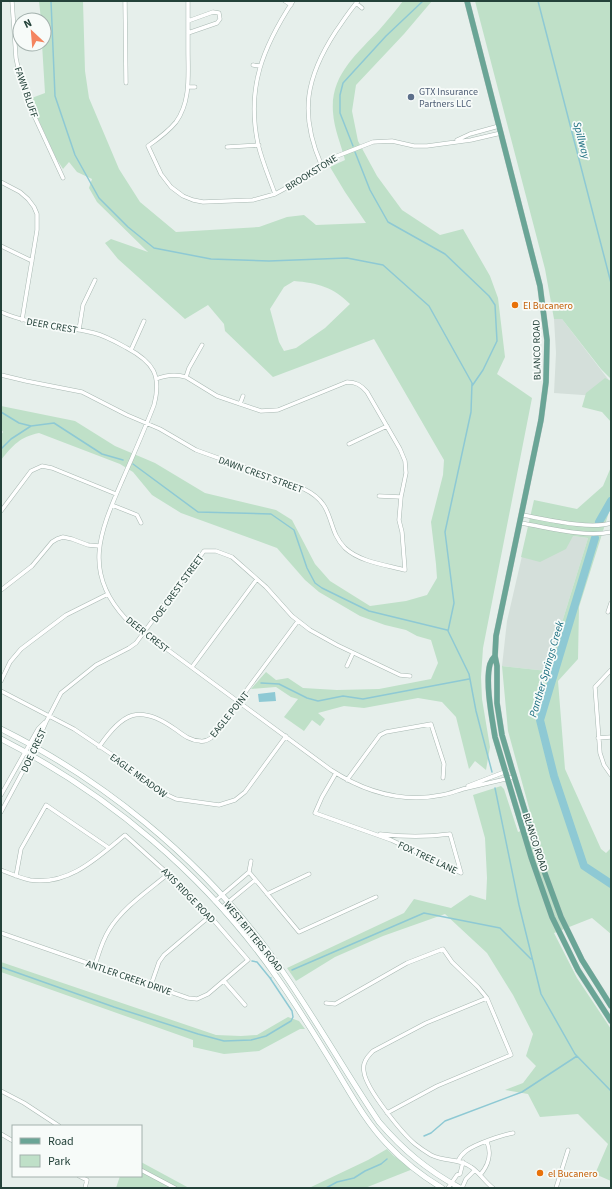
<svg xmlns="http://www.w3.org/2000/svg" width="612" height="1189" font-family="'Source Sans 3',sans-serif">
  <rect width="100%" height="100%" fill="#e6efeb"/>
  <path fill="#d4dfda" d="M554,319H562L611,383V397L554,393L556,353Z
    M528,530L588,538L547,671L502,666L507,621Z"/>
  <path fill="#bfe0c8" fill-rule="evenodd" d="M39,1H83L85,71L89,98L119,169L140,202L176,232L259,227L287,217L304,215L316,225L366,223L345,192L330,167L345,160C341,144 334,129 333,112C330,75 357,54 380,29C388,20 396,10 403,1H432L404,34L356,85L352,111L358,141L377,176L402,210L440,235L463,229L490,276L498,298L505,357L497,374L532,398L483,648L481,677L482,699L490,747L486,770L475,761L469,769L456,717L442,702L418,698L364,708L344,706L318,713L325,719L320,726L312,720L304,731L284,717L298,699L291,697L276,687L251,689L266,672L276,680L288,678L303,688L337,690L379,689L431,679L438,663L431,640L417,636L406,630L385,625L360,616L319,592L305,580L277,548L181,513L152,495L133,472L120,464L39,433C20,437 13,445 1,460V435L3,432L1,429V406L75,421L115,446L155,463L205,493L276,510L292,520L315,564L330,581L370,606L406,601L427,595L437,578L436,564L431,522L443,475L444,460L374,339L273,377L225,331L224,324L208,305L185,319L118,259L105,243L111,239L148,252L97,202L89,188L92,179L77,172L69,162L63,169L56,158L29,99L45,93L42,44H44V20H41ZM294,281C318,283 333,287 350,304L325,328L296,348L284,351L279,342L270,309L284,287Z
    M475,1H611V379L601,369L562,319H554L545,269Z
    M605,378L611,381V422L602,412L582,407L586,393Z
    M611,467V509L609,512L579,607L578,659L558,681L565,769L601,849L606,853L611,848V934L592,918L554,933L577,978L611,1029V1181L595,1174L608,1144L578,1114L540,1117L528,1094L505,1090L523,1083L536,1066L526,1056L533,1034L513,995L487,953L445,914L383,936L335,957L296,981L287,968L404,913L414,899L451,908L470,895L486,900L487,878L485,838L473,795L501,786L504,789L518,832L534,826L508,731L502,666L547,671L588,538L573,536L566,549L540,562L521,557L534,500L577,509L603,486Z
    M1,962L216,1035L241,1036L257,1035L288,1017L299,1021L305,1029H300L259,1051L224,1054L193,1047V1040L1,972Z
    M387,1149L394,1156L413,1169L365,1188H309L368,1160Z
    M141,1162L189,1188H116L120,1176H141Z"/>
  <path fill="#8ec9d4" d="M275,692L276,701L259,702L258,694Z"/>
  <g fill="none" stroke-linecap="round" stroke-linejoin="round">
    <path stroke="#8ec9d4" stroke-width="1.5" d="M51,1L55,96L75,155L99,198L128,227L154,248L211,259L269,261L347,258L383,265L429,306L472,383L471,412L445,532L454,603L448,631L469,674L476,711L492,772
      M538,1L611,283
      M353,146L340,113V95L343,83L386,36L423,1
      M355,152L370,190L388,222L445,254L489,296L495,305L497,341L483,370L472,386
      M1,412L19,423L31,426
      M1,449L11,439L31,426L54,423L102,454L123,460
      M133,464L198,512L271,514L294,530L307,568L315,583L322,588L369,611L447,630
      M261,683L279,684L307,698L318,701L343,696L363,699L469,679
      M495,788L519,905L541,994L575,1054L611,1091
      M252,961L257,962L270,978
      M1,967L114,1007L198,1034L224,1041L251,1040L266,1036L291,1021L293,1017L292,1011L270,978H271
      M292,970L424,913L500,928L531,959
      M424,1136L431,1133L445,1121L522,1092L577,1056
      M326,1188L337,1182L354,1178L365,1171L381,1164L387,1159"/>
    <path stroke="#8ec9d4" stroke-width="8" d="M599,522L611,501
      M595,538L540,720L554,776L584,866L611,884"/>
    <defs>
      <path id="street" d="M12,1L16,58L20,77L32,111L63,178
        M125,1L126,83
        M188,1C188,17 188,34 188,50C188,75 191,101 176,122C168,132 158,139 148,146L161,174L171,187L183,196L193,200L203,202L253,200L275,194L286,188L332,158L373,142L392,141L414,146H427L471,140L501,133
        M285,1L291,5
        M356,3L362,8
        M188,21L213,12L219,13L220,19L217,23L188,33
        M253,65L260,66
        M188,87H195
        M457,140L470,134L499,126
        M227,147L259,145
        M321,164C299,113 306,77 336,31C343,21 350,10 358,1
        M1,182L20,192L28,199L34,207L37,214V230L22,320
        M275,194C269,177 262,161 258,144C246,88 263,47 293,1
        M1,246L32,261
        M1,312C30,325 63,325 94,333C106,336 116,342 127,348C153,362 162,375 154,405C144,431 133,456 122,481C100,532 82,572 126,619L331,770C365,792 403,803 442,795C449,794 456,791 463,789C480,785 497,781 514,777
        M79,330L83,305L95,280
        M131,350L144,321
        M1,375L26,381L82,392L127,415L160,429L196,450L304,489C337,505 325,528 345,548C360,562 386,565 405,570L402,532L399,520L401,497L406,473L405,461L400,449L367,392C361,385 356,382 347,382L278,410L261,411L217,396L186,377C176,374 166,375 156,379
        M186,377L189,368L202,345
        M240,404L243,396
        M349,444L387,426
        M379,496L401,497
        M112,505L137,515L141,523
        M1,511L31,471L42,466L52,468L116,494
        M522,515C546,519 589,530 611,523
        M520,523C547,527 585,538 611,532
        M1,590L32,566L52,542L57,539L63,537L72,539L88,545L99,546
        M608,612L611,603
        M347,666L353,653
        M192,667L257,579
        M611,670L595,687L600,753L604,765L611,775
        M1,681L10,662L21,649L66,615L108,594
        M1,691L74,729L117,758L161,792L176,799L219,805L235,800L245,792L286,736
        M598,738L611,737
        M99,747C122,713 139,703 175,729C182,734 190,741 200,741C204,742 208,740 211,738L298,621
        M336,773L322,797L315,813L391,840L461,873
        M347,780L380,735L386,732L431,724L444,764L443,778
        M468,786L507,771
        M1,795L38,729L45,722
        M1,812L30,758L46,722L61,693L96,665L129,648L136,643L204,551H216L232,557L266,587L292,616L310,630L337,645L400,675L410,676
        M380,834C404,837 427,837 450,834L461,873
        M251,861L249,872L299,932L376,897
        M1,870C11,874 20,878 30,880C69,886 98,857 125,835L185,889L210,916L248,960L208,994L197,999L188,998L1,933
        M16,876L21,849L46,805L109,848
        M267,894L309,874
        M215,901L249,872
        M221,908L255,880
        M95,965C99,953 102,941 109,930C122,908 149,890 168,874
        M224,981L245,1005
        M151,985L159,962L164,955L210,916
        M487,998L426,1023L373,1051C367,1057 362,1063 364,1072C366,1089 402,1133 415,1144C420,1148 426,1152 431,1155C445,1162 459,1158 471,1167C479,1172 485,1182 493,1188
        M326,1003L335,1004L407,963L443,949L452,962L478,987L487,998L511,1055L437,1086L387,1113
        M1,1091L24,1103L59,1126
        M1,1134L13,1141
        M458,1161C460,1157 462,1154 466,1151C475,1144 502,1135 513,1133
        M141,1170L175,1188
        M480,1175C488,1166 492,1154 487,1142
        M79,1176L87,1180L85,1188
        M448,1188L457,1175L460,1174L463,1162
        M462,1188L466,1179L475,1170
        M556,1188L568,1150"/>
      <path id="secondary" d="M1,729C102,779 195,855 263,944C306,1001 339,1063 379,1122C403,1150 427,1170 460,1188
        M1,739C109,794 206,876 276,976C298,1007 318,1040 338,1073C353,1098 367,1123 387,1144C403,1161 422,1176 442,1188"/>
      <path id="primary" d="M467,1L540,286L547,340L546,382L541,420L496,636L495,656L497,666V703L502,735L512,769L540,860L561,917L582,960L611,1006
        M495,656C493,658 491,661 490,664C485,683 492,718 495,737L531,857L552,917L578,970L611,1021"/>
    </defs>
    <use href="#street" stroke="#a8b8b2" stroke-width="4.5"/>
    <use href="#secondary" stroke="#a4bbb3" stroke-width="6"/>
    <use href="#primary" stroke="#c2cac8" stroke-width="6"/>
    <use href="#street" stroke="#fff" stroke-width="3.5"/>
    <use href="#secondary" stroke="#fff" stroke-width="5"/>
    <use href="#primary" stroke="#6aa596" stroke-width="5.5"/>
  </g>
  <circle fill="#5c6f8a" stroke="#f7fbf9" stroke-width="1.5" cx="411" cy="97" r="4"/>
  <g fill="#e8710a" stroke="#f7fbf9" stroke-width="1.5">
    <circle cx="515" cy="305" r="4"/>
    <circle cx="540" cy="1173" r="4"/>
  </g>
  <g text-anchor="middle" stroke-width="3.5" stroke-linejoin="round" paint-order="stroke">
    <g font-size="10" fill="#4e5e75" stroke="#f7fbf9" text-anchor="start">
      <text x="419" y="95">GTX Insurance<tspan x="419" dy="12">Partners LLC</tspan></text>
    </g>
    <g font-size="10" fill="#24423a" stroke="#f7fbf9">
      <text transform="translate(27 92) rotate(71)" y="4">FAWN BLUFF</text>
      <text transform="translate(311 172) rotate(-32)" y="4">BROOKSTONE</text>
      <text transform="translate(52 325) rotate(10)" y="4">DEER CREST</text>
      <text transform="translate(536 350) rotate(-91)" y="4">BLANCO ROAD</text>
      <text transform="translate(261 474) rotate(20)" y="4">DAWN CREST STREET</text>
      <text transform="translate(177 588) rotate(-54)" y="4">DOE CREST STREET</text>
      <text transform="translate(148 634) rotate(38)" y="4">DEER CREST</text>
      <text transform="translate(229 714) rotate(-51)" y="4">EAGLE POINT</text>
      <text transform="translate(33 750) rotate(-65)" y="4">DOE CREST</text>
      <text transform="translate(139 775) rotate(36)" y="4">EAGLE MEADOW</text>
      <text transform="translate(536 842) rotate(72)" y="4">BLANCO ROAD</text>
      <text transform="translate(428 857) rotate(25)" y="4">FOX TREE LANE</text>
      <text transform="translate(189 895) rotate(46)" y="4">AXIS RIDGE ROAD</text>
      <text transform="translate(254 936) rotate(51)" y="4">WEST BITTERS ROAD</text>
      <text transform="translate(129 977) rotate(19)" y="4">ANTLER CREEK DRIVE</text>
    </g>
    <g font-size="10" fill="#c56008" stroke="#f7fbf9" text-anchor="start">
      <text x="523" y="309">El Bucanero</text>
      <text x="548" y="1177">el Bucanero</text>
    </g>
    <g font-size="11" font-style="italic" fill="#1c6f80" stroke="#f7fbf9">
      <text transform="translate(582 140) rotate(75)" y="4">Spillway</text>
      <text transform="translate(546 669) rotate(-74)" y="4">Panther Springs Creek</text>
    </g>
  </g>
  <rect width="612" height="1189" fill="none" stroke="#24423a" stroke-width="4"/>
  <rect x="12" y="1125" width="130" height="52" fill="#f7fbf9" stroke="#a3b1ad"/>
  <rect x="20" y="1138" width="20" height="6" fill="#6aa596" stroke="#a3b1ad"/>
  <text x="48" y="1145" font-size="12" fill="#24423a">Road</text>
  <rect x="20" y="1155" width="20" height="12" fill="#bfe0c8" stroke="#a3b1ad"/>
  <text x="48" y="1165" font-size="12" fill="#24423a">Park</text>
  <g transform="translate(32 32) rotate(334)"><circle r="19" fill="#f7fbf9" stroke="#a3b1ad"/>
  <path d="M0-3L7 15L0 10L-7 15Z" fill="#f4845f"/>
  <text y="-6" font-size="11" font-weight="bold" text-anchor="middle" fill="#24423a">N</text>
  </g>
</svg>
